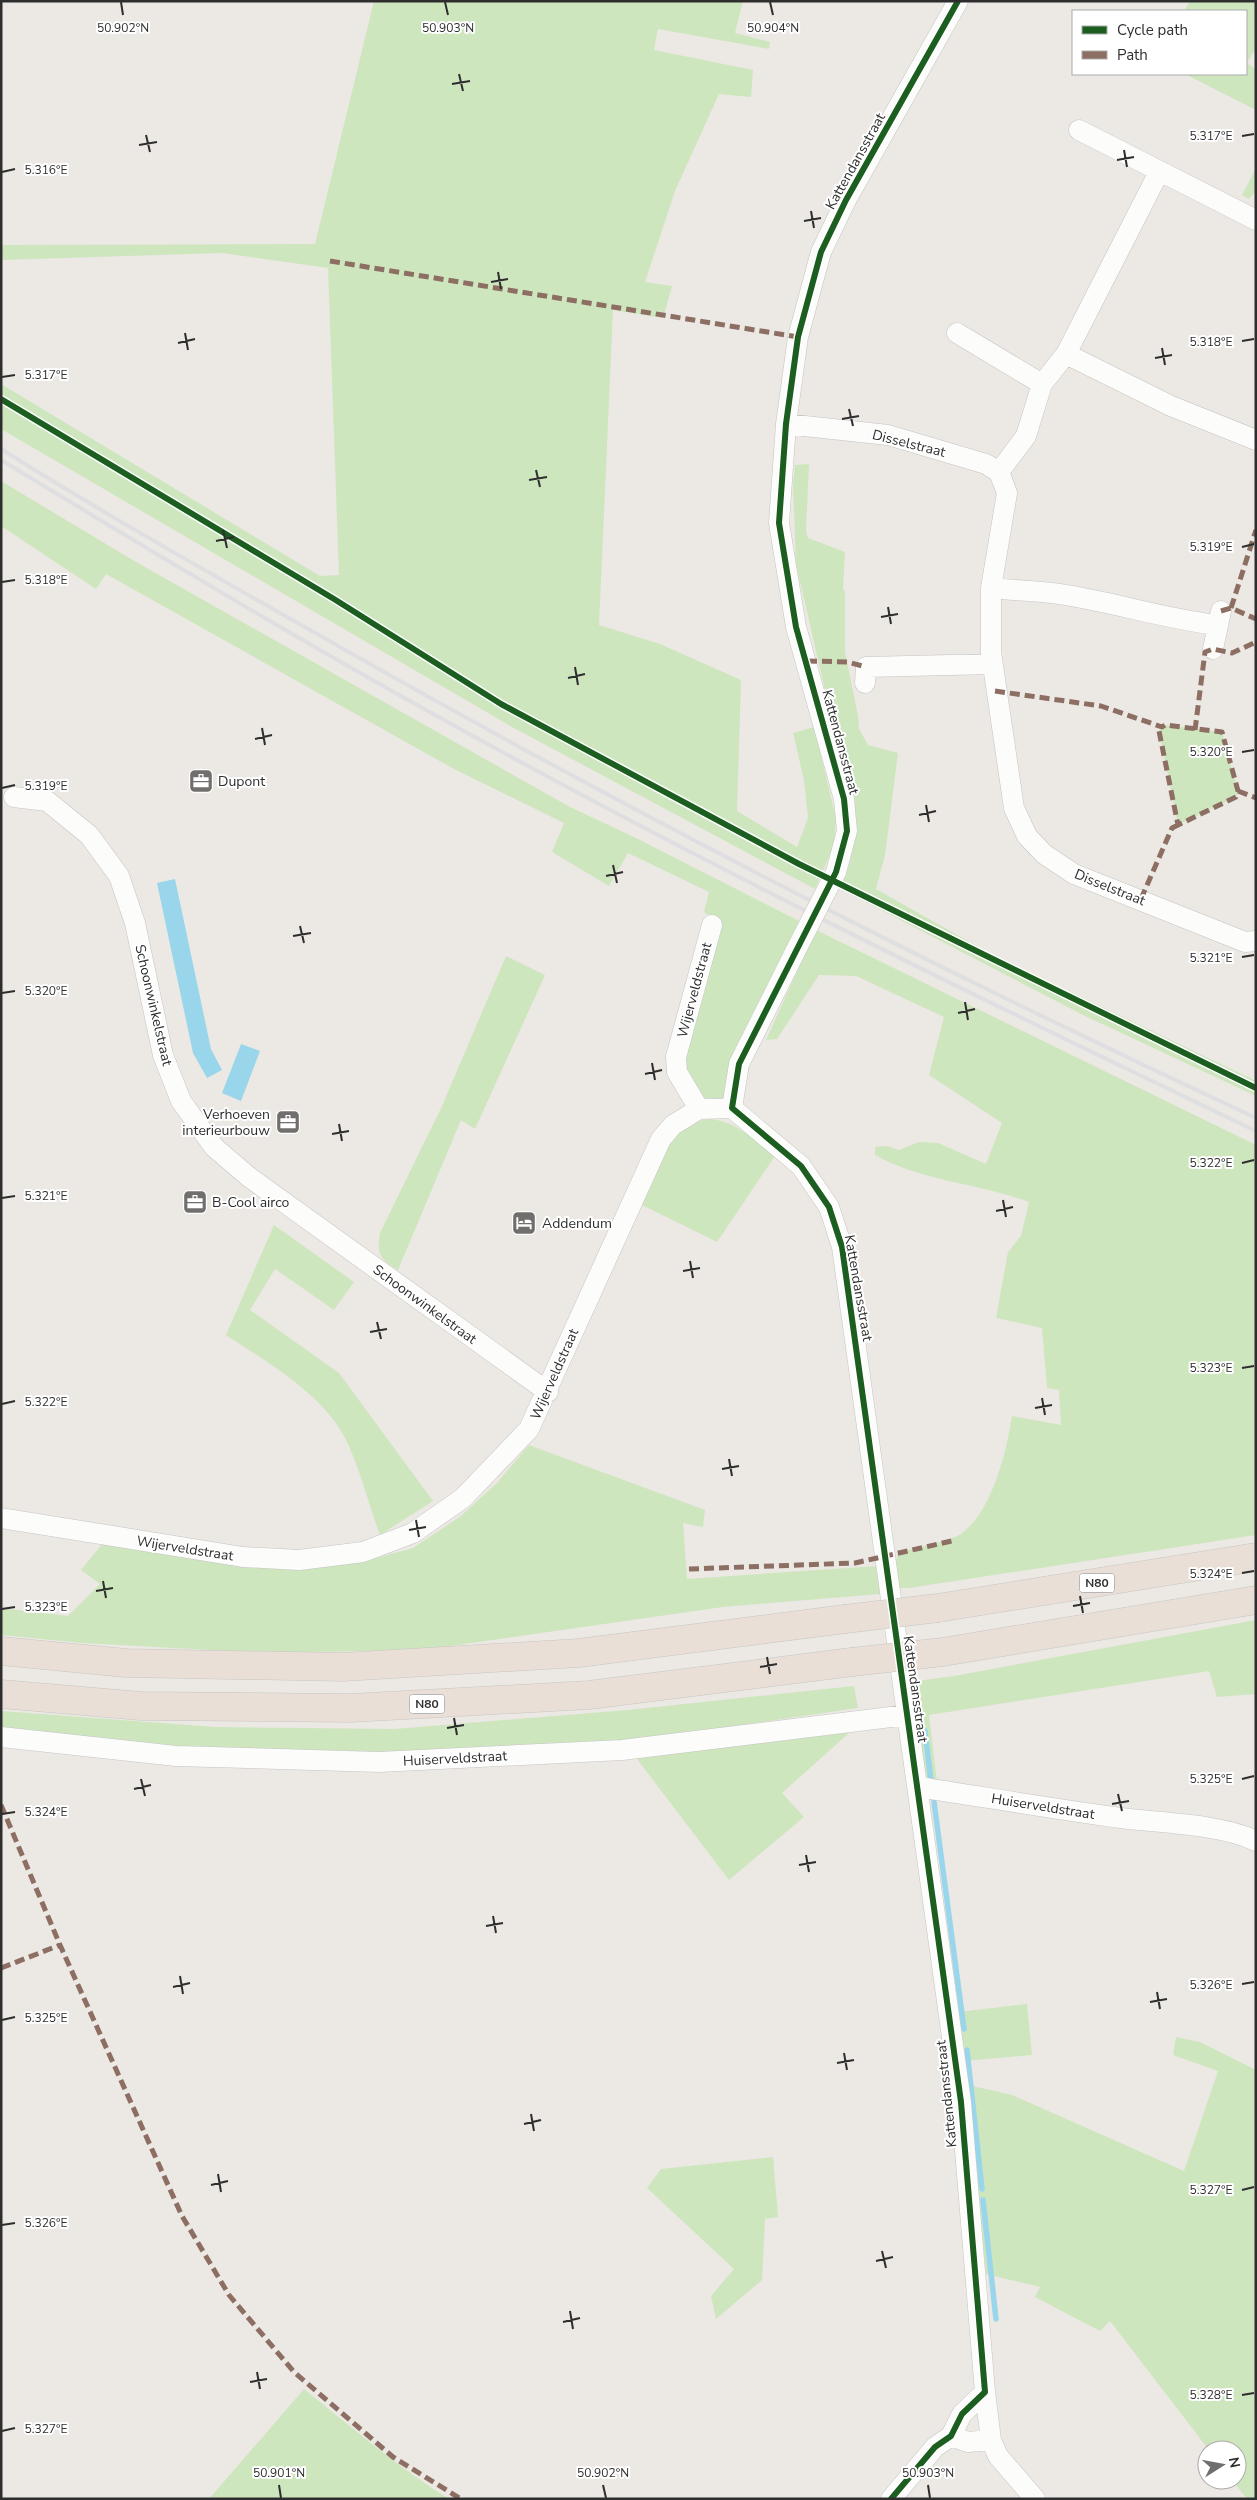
<svg xmlns="http://www.w3.org/2000/svg" width="1257" height="2500" font-family="'Nunito Sans',sans-serif">
  <rect width="100%" height="100%" fill="#ece8e4"/>
  <path fill="#cee6be" d="M374,1H743L735,33L770,42L769,49L658,29L654,50L753,70L751,97L719,94L675,191L645,282L672,286L663,318L613,310L599,625L660,644L741,680L737,811L797,847L808,818L804,780L793,733L814,727L836,818L834,845L815,889L512,727L1,429V384L320,576L339,575L328,268L222,253L1,260V245L315,244Z
    M1190,1H1256V52L1254,51L1247,63L1256,69V110L1185,74H1246V11H1184Z
    M1256,168V191L1249,199L1242,195Z
    M809,464L806,530L808,538L845,552L843,588L845,592V652L858,716L859,729L868,745L898,753L885,855L876,889L982,949L1256,1081V1096L1083,1015L837,887L849,867L857,827L847,760L825,690L796,564L793,485L795,465Z
    M1,481L136,562L570,807L638,839L799,921L733,1053L726,1096L721,1100L702,1101L682,1066L721,923L704,912L709,892L628,853L609,886L552,852L564,823L454,769L106,574L96,589L1,526Z
    M1165,725L1222,732L1238,791L1236,797L1178,825L1159,731Z
    M816,930L1256,1145V1535L909,1588H898L895,1565L898,1553C912,1549 950,1541 961,1534C993,1510 1006,1453 1012,1416L1061,1425L1059,1390L1047,1388L1042,1328L996,1318L1008,1252L1021,1236L1029,1202C978,1183 924,1182 875,1155V1147L887,1146L899,1150L919,1142L938,1143L986,1164L1002,1123L929,1075L944,1017L856,976L819,975L777,1039L766,1040Z
    M506,956L545,975L475,1129L461,1120L398,1270C380,1259 376,1254 380,1233L442,1106Z
    M710,1119C736,1121 754,1140 775,1156L717,1242L642,1205C656,1171 667,1123 710,1119Z
    M274,1225L354,1282L334,1310L275,1269L250,1310L339,1373L433,1501L380,1535C369,1505 361,1473 348,1444C327,1396 268,1363 226,1335Z
    M529,1445L705,1510L703,1527L683,1523L687,1579L877,1566L880,1594L723,1607L422,1650L263,1653L82,1643L1,1635V1608L68,1616L100,1584L81,1570L103,1543L247,1567L310,1569L373,1559L413,1548L461,1516L497,1483Z
    M1256,1620V1694L1217,1697L1209,1671L929,1715L937,1782L925,1780L909,1682L954,1676Z
    M854,1686L858,1708L625,1742L380,1757L171,1749L1,1730V1711L215,1727L395,1729L628,1710Z
    M841,1722L848,1734L782,1793L804,1817L729,1880L634,1755Z
    M1027,2004L1032,2055L965,2061L958,2012Z
    M1176,2037L1200,2042L1256,2070V2499H1247L1232,2480H1237V2450H1209L1110,2321L1100,2331L1035,2297L1040,2287L986,2274L968,2085L1012,2095L1184,2171L1218,2071L1173,2055Z
    M773,2157L778,2217L765,2219L762,2280L716,2319L711,2296L734,2269L647,2188L661,2169Z
    M304,2389C351,2427 398,2467 449,2499H209Z"/>
  <path fill="#99d6ec" d="M175,879L211,1049L222,1070L207,1078L193,1053L157,883Z
    M241,1044L260,1051L241,1101L222,1093Z"/>
  <g fill="none" stroke-linecap="round" stroke-linejoin="round">
    <path stroke="#99d6ec" stroke-width="5.5" d="M925,1731L931,1781L935,1783
      M934,1802L964,2029
      M967,2050L982,2189
      M983,2200L996,2319"/>
    <defs>
      <path id="street" d="M1079,130L1256,220
        M957,333L1042,384
        M1066,354L1171,406L1256,440
        M786,424L888,435L986,464L999,472L1007,493L991,588V652L1014,808L1027,836L1044,854L1074,874L1245,942L1256,941
        M999,472L1026,436L1042,384L1066,354L1159,172
        M991,588C1011,590 1031,591 1052,593C1107,600 1160,618 1217,625
        M1213,649L1221,611
        M865,683L866,667L992,664
        M14,797L47,801L89,835L119,876L135,923L163,1055L181,1101L214,1147L249,1177L548,1392
        M836,872L847,831L844,799L796,627L779,523L786,424L798,337L821,252L846,200L958,1
        M796,950L739,1064L732,1108L801,1166L829,1207L842,1247L961,2102L985,2392L962,2414L951,2436L935,2447L891,2499
        M699,1109L677,1072L676,1057L712,925
        M1,1518L243,1557L299,1560L363,1552L413,1533L463,1498L529,1429L661,1139L673,1125L699,1109L732,1108
        M1,1737L176,1756L379,1762L622,1750L907,1715
        M918,1787C985,1797 1053,1809 1121,1818C1160,1823 1222,1824 1256,1841
        M985,2392L991,2440L998,2456L1035,2499
        M951,2436L968,2442L991,2440"/>
      <path id="highway" d="M938,1608L1256,1557
        M1,1651L126,1663L343,1667L579,1653L845,1619
        M943,1652L1256,1600
        M1,1694L141,1706L351,1708L589,1695L852,1662"/>
    </defs>
    <use href="#street" stroke="#c5c4c5" stroke-width="21"/>
    <use href="#highway" stroke="#c6c5c4" stroke-width="29"/>
    <use href="#street" stroke="#fcfcfb" stroke-width="20"/>
    <use href="#highway" stroke="#eadfd6" stroke-width="28"/>
    <path stroke="#dfdfe1" stroke-width="4" d="M1,449C114,520 231,585 347,651C643,819 947,974 1256,1118
      M1,460C154,553 307,645 464,731C723,874 989,1003 1256,1131"/>
    <defs>
      <path id="street-bridge" d="M796,950L836,872"/>
      <path id="highway-bridge" d="M845,1619L938,1608
        M852,1662L943,1652"/>
    </defs>
    <use href="#street-bridge" stroke="#c5c4c5" stroke-width="21" stroke-linecap="butt"/>
    <use href="#highway-bridge" stroke="#c6c5c4" stroke-width="29" stroke-linecap="butt"/>
    <use href="#street-bridge" stroke="#fcfcfb" stroke-width="20"/>
    <use href="#highway-bridge" stroke="#eadfd6" stroke-width="28"/>
    <path stroke="#8d6e63" stroke-width="5" stroke-dasharray="10 5" stroke-linecap="butt" d="M330,261L798,337
      M1231,608L1256,530
      M1221,611L1231,608L1256,619
      M807,661L848,662L866,667
      M995,691L1101,706L1162,727L1165,725L1222,732L1238,791L1236,797L1178,825L1159,731L1162,727
      M1195,730L1205,652L1213,649L1232,653L1256,642
      M1238,791L1256,798
      M1141,899L1172,828L1178,825
      M689,1569L855,1563L956,1540
      M1,1805L60,1945L182,2216L229,2295L294,2372L393,2457L461,2499
      M1,1968L60,1945"/>
    <defs>
      <path id="cycleway" d="M1,399L334,599L501,704L799,864L1256,1088
        M891,2499L935,2447L951,2436L962,2414L985,2392L961,2102L842,1247L829,1207L801,1166L732,1108L739,1064L836,872L847,831L844,799L796,627L779,523L786,424L798,337L821,252L846,200L958,1"/>
    </defs>
    <use href="#cycleway" stroke="#fff" stroke-width="9"/>
    <use href="#cycleway" stroke="#1b5e20" stroke-width="6"/>
  </g>
  <path fill="none" stroke="#2e2e2e" stroke-width="2" d="M121,2L123,15M445,2L448,15M770,2L773,15M459,74L463,91M452,84L470,81M146,135L150,152M1242,136L1254,134M139,145L157,142M1124,150L1127,167M1117,160L1134,157M2,172L15,169M811,211L814,228M804,221L821,218M498,272L501,289M491,282L508,279M185,333L188,350M1242,341L1254,339M178,343L195,339M1162,348L1165,365M1155,358L1172,355M2,377L15,375M849,409L853,426M842,419L859,416M536,470L540,487M529,480L547,477M223,530L227,548M216,541L234,537M1242,547L1254,544M2,582L15,580M888,607L891,624M881,617L898,614M575,667L578,685M568,678L585,674M262,728L265,745M255,739L272,735M1242,752L1254,750M2,788L15,785M926,805L929,822M919,815L936,811M613,865L617,883M606,876L623,872M300,926L304,943M293,936L311,933M1242,957L1254,955M2,993L15,991M965,1002L968,1020M958,1013L975,1009M652,1063L655,1080M645,1074L662,1070M339,1124L342,1141M332,1134L349,1131M1242,1163L1254,1160M2,1198L15,1196M1003,1200L1006,1217M996,1211L1013,1207M690,1261L693,1278M683,1271L700,1268M377,1322L381,1339M370,1332L387,1329M1242,1368L1254,1366M1042,1398L1045,1415M2,1404L15,1401M1035,1408L1052,1405M729,1459L732,1476M722,1469L739,1466M416,1520L419,1537M409,1530L426,1527M1242,1573L1254,1571M103,1581L106,1598M96,1591L113,1588M1080,1596L1083,1613M1073,1606L1090,1603M2,1609L15,1607M767,1657L770,1674M760,1667L777,1664M454,1718L457,1735M447,1728L464,1725M141,1779L145,1796M1242,1779L1254,1776M134,1789L151,1785M1118,1794L1122,1811M1112,1804L1129,1801M2,1814L15,1812M806,1855L809,1872M799,1865L816,1862M493,1916L496,1933M486,1926L503,1923M180,1976L183,1994M1242,1984L1254,1982M173,1987L190,1983M1157,1992L1160,2009M1150,2002L1167,1999M2,2020L15,2017M844,2053L847,2070M837,2063L854,2060M531,2114L534,2131M524,2124L541,2120M218,2174L221,2192M211,2185L228,2181M1242,2190L1254,2187M2,2225L15,2223M882,2251L886,2268M876,2261L893,2257M570,2311L573,2329M563,2322L580,2318M257,2372L260,2389M250,2382L267,2379M1242,2395L1254,2393M2,2431L15,2428M279,2485L281,2498M603,2485L606,2498M928,2485L930,2498"/>
  <defs>
    <symbol id="office-square" viewBox="-11 -11 22 22"><rect x="-9" y="-9" width="18" height="18" rx="4" fill="#706f6e" stroke="#fff"/><path d="M-6-3h4V-5.5h4V-3h4V5H-6ZM-1-4.5V-3h2v-1.5ZM-6 0V1H6V0Z" fill="#fff"/></symbol>
    <symbol id="hotel-square" viewBox="-11 -11 22 22"><rect x="-9" y="-9" width="18" height="18" rx="4" fill="#706f6e" stroke="#fff"/><path d="M-6-4.5h1.5V1H6V5H4.5V3h-9V5H-6ZM-4 0a1.8 1.8 0 1 1 3.6 0ZM.5 0V-2.5h3Q6-2.5 6 0Z" fill="#fff"/></symbol>
  </defs>
  <g fill-rule="evenodd">
    <use href="#office-square" x="187" y="767" width="28" height="28"/>
    <use href="#office-square" x="274" y="1108" width="28" height="28"/>
    <use href="#office-square" x="181" y="1188" width="28" height="28"/>
    <use href="#hotel-square" x="510" y="1209" width="28" height="28"/>
  </g>
  <g text-anchor="middle" stroke-width="4" stroke-linejoin="round" paint-order="stroke">
    <g fill="#fff" stroke="#6d6d6d" stroke-width="1">
      <rect x="1079.5" y="1573.5" width="35" height="19" rx="4"/>
      <rect x="409.5" y="1694.5" width="35" height="19" rx="4"/>
    </g>
    <g font-size="12" font-weight="bold" fill="#2e2e2e">
      <text x="1097" y="1587">N80</text>
      <text x="427" y="1708">N80</text>
    </g>
    <g font-size="14" fill="#2e2e2e" stroke="#fff">
      <text transform="translate(855 161) rotate(-61)" y="5">Kattendansstraat</text>
      <text transform="translate(909 443) rotate(14)" y="5">Disselstraat</text>
      <text transform="translate(841 742) rotate(75)" y="5">Kattendansstraat</text>
      <text transform="translate(1110 887) rotate(22)" y="5">Disselstraat</text>
      <text transform="translate(694 990) rotate(-75)" y="5">Wijerveldstraat</text>
      <text transform="translate(154 1005) rotate(77)" y="5">Schoonwinkelstraat</text>
      <text transform="translate(859 1288) rotate(80)" y="5">Kattendansstraat</text>
      <text transform="translate(425 1304) rotate(36)" y="5">Schoonwinkelstraat</text>
      <text transform="translate(554 1374) rotate(-66)" y="5">Wijerveldstraat</text>
      <text transform="translate(185 1548) rotate(9)" y="5">Wijerveldstraat</text>
      <text transform="translate(916 1689) rotate(82)" y="5">Kattendansstraat</text>
      <text transform="translate(455 1758) rotate(-3)" y="5">Huiserveldstraat</text>
      <text transform="translate(1043 1806) rotate(9)" y="5">Huiserveldstraat</text>
      <text transform="translate(946 2094) rotate(-96)" y="5">Kattendansstraat</text>
    </g>
    <g font-size="14" fill="#2e2e2e" stroke="#fff" text-anchor="start">
      <text x="218" y="786">Dupont</text>
      <text x="270" y="1119" text-anchor="end">Verhoeven<tspan x="270" dy="16">interieurbouw</tspan></text>
      <text x="212" y="1207">B-Cool airco</text>
      <text x="542" y="1228">Addendum</text>
    </g>
  </g>
  <g font-size="12" text-anchor="middle" fill="#2e2e2e" stroke="#fff" stroke-width="4" stroke-linejoin="round" paint-order="stroke">
    <text x="123" y="32">50.902°N</text>
    <text x="448" y="32">50.903°N</text>
    <text x="773" y="32">50.904°N</text>
    <text x="1211" y="140">5.317°E</text>
    <text x="46" y="174">5.316°E</text>
    <text x="1211" y="346">5.318°E</text>
    <text x="46" y="379">5.317°E</text>
    <text x="1211" y="551">5.319°E</text>
    <text x="46" y="584">5.318°E</text>
    <text x="1211" y="756">5.320°E</text>
    <text x="46" y="790">5.319°E</text>
    <text x="1211" y="962">5.321°E</text>
    <text x="46" y="995">5.320°E</text>
    <text x="1211" y="1167">5.322°E</text>
    <text x="46" y="1200">5.321°E</text>
    <text x="1211" y="1372">5.323°E</text>
    <text x="46" y="1406">5.322°E</text>
    <text x="1211" y="1578">5.324°E</text>
    <text x="46" y="1611">5.323°E</text>
    <text x="1211" y="1783">5.325°E</text>
    <text x="46" y="1816">5.324°E</text>
    <text x="1211" y="1989">5.326°E</text>
    <text x="46" y="2022">5.325°E</text>
    <text x="1211" y="2194">5.327°E</text>
    <text x="46" y="2227">5.326°E</text>
    <text x="1211" y="2399">5.328°E</text>
    <text x="46" y="2433">5.327°E</text>
    <text x="279" y="2477">50.901°N</text>
    <text x="603" y="2477">50.902°N</text>
    <text x="928" y="2477">50.903°N</text>
  </g>
  <rect width="1257" height="2500" fill="none" stroke="#2e2e2e" stroke-width="5"/>
  <rect x="1072" y="10" width="175" height="65" fill="#ffffff" stroke="#ababab"/>
  <rect x="1082" y="26" width="25" height="8" fill="#1b5e20" stroke="#ababab"/>
  <text x="1117" y="35" font-size="15" fill="#2e2e2e">Cycle path</text>
  <rect x="1082" y="51" width="25" height="8" fill="#8d6e63" stroke="#ababab"/>
  <text x="1117" y="60" font-size="15" fill="#2e2e2e">Path</text>
  <g transform="translate(1222 2465) rotate(79)"><circle r="24" fill="#ffffff" stroke="#ababab"/>
  <path d="M0-4L9 19L0 12L-9 19Z" fill="#706f6e"/>
  <text y="-8" font-size="14" font-weight="bold" text-anchor="middle" fill="#2e2e2e">N</text>
  </g>
</svg>
